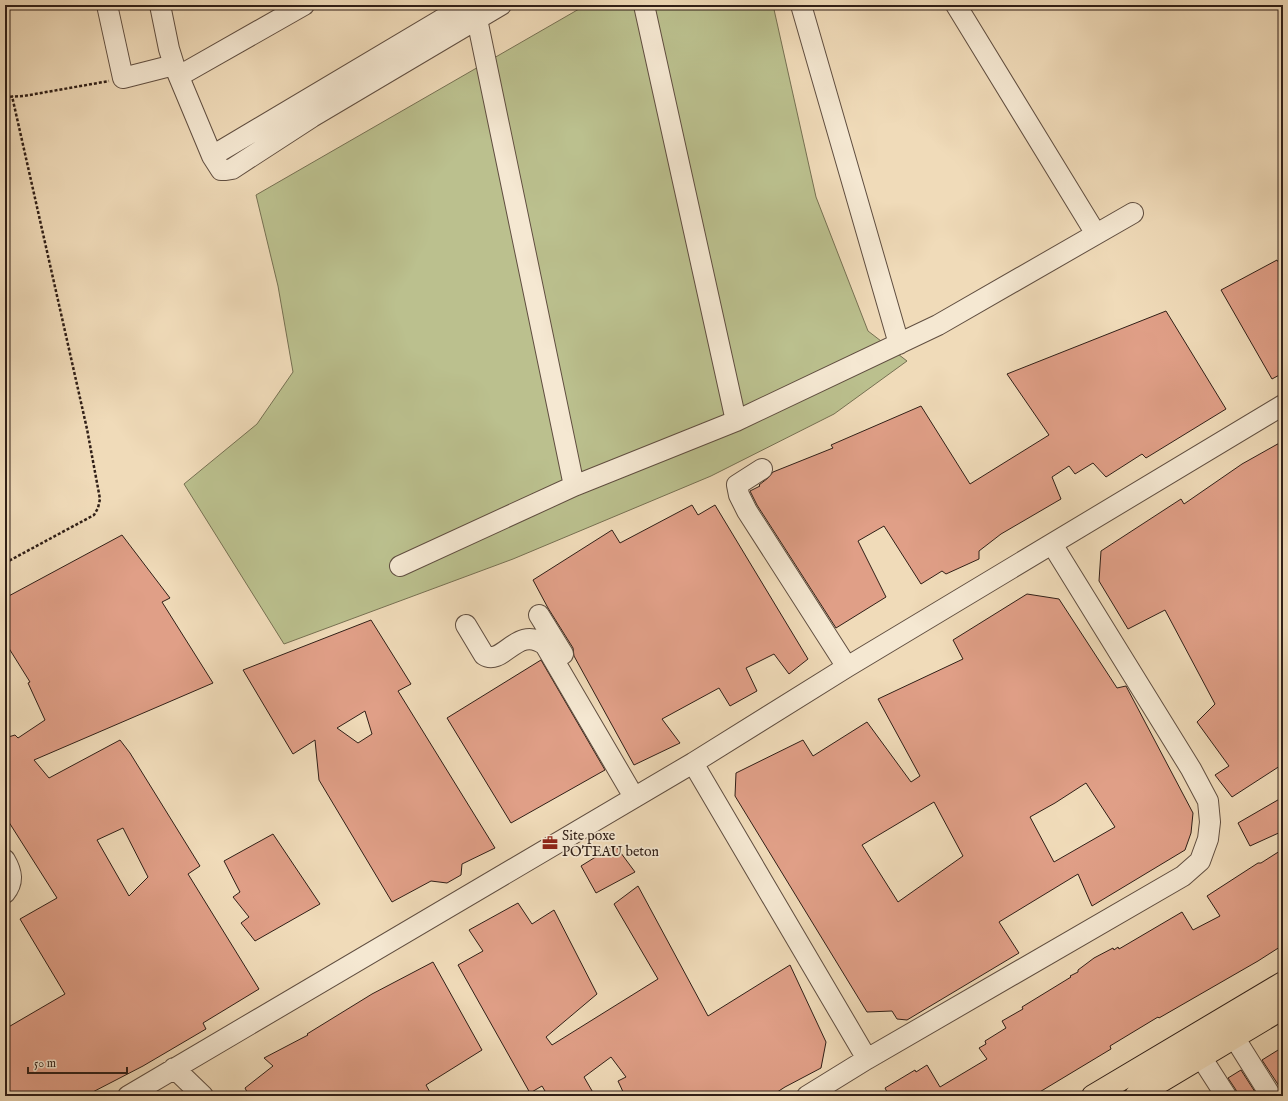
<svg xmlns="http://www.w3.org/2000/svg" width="1288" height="1101" font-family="'IM FELL English',serif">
  <rect width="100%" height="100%" fill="#f0dbb9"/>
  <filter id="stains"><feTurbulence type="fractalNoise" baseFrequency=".005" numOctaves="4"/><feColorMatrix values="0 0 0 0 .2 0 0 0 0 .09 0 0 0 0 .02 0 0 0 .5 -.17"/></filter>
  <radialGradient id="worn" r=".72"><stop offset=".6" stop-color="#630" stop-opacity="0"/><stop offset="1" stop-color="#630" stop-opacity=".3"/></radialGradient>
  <path fill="#bbc08e" stroke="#767052" d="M586,5H773L816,197L868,331L907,361L834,414L711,476L513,559L284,644L184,484L257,424L293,372L278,286L256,195Z"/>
  <path fill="#e09f87" stroke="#301f17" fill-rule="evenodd" d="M1277,260L1283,270V373L1272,379L1221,290Z
    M1166,311L1226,409L1146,458L1142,454L1106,477L1093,463L1075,474L1069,466L1052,477L1061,499L1001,534L979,551V559L946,574L942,571L921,584L884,526L858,541L886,597L836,628L757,505L750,491L760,486L759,485L768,478L773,472L833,448L831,445L921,406L970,484L1049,435L1007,374Z
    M1283,441V764L1232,797L1215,775L1229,766L1197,722L1215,704L1165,610L1128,629L1099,581L1101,551L1181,499L1184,504L1242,464Z
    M692,505L698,515L715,505L808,659L789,674L774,654L746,668L757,691L730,706L719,688L662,719L680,743L634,765L574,656L573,648L548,608L533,580L612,530L620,543Z
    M122,535L170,598L162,602L213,683L34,760L49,778L120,740L130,753L200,866L188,874L259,989L203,1023L206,1029L143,1066L85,1096H5V1029L65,994L20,919L57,898L5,816V738L15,735L18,738L45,720L28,683L30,682L5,642V598ZM123,828L148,877L129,896L97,840Z
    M1027,594L1059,599L1117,688L1126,686L1193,813L1191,833L1185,850L1092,906L1078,874L999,922L1019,953L907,1020L897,1019L892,1011L867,1012L735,796L736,773L803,740L813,756L867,722L911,782L920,776L878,699L963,659L953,640ZM1086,783L1115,827L1054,862L1030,817L1055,803ZM934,802L963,856L898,902L862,845Z
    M371,620L411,684L398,691L495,848L462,864L461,875L447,883L431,881L392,902L319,780L315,740L293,754L243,670ZM365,711L372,734L358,743L337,728Z
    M541,660L605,770L511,823L447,718Z
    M1283,797V831L1250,846L1238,823Z
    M273,834L320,904L255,941L241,923L249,917L233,897L240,892L224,861Z
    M615,845L635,872L596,893L581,866Z
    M1283,849V945L1258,961L1159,1018L1158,1017L1110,1046L1111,1049L1033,1096H889L885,1088L915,1070L916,1072L927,1065L940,1087L987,1059L979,1048L986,1044L985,1041L1006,1028L1002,1021L1023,1009L1022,1007L1071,977L1070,976L1078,972V970L1094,958L1113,948L1114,950L1118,947L1119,949L1182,912L1193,930L1220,916L1207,896L1258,863H1261Z
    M638,886L708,1016L790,965L826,1042L821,1068L785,1087L771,1096H625L618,1081L626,1077L611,1057L584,1077L595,1096H548L542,1086L530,1093L458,965L483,951L469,930L518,903L532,924L554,910L597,994L546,1037L552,1045L658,979L614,904Z
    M433,962L482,1050L426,1085L432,1096H249L245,1088L273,1066L264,1058L308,1035L307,1034L372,994Z
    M1283,1047V1084L1279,1086L1262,1060Z
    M1241,1070L1257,1095L1254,1096H1237L1236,1090L1228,1078Z"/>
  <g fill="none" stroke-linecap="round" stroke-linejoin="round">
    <defs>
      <path id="minor" d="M107,5L123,78L174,65
        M160,5L169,49L174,65L212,156L221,170H226L232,169L312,117L501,5
        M644,5L736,421
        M801,5L899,344
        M956,5L1096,234
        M477,19L574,486
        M179,76L304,5
        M212,156L466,5
        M762,469L737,485L739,495L747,511L847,667
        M400,566L574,486L736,421L938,325L1133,213
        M539,615L563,654
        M466,625L484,655C503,667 517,624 545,645L634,797
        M693,763L867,1059
        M5,860C12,872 14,882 5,893
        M1234,1037L1271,1096
        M1201,1057L1226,1096
        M174,1068L203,1096
        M128,1096L693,763L847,667L1283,405
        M807,1096L867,1059L1183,876L1200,861L1208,839L1210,822L1208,801L1191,769L1052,544"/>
      <path id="major" d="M1093,1096L1283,983
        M1136,1096L1283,1008"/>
    </defs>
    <use href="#minor" stroke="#604e40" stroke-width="22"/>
    <use href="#major" stroke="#301f17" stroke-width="24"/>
    <path stroke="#301f17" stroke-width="2.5" stroke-dasharray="3 2" stroke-linecap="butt" d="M5,97L24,96L109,81
      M5,563L94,515L98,508L100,499L87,429L12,96"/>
    <use href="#minor" stroke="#f5e8d2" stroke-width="20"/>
    <use href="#major" stroke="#f0dbb9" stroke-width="22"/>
  </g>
  <defs>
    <symbol id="office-bare" viewBox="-9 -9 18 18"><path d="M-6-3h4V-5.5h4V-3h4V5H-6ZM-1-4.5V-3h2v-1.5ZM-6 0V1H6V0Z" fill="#8f2418" stroke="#f5e8d2" stroke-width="2.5" paint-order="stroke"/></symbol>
  </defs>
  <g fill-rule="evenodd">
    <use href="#office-bare" x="539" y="832" width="22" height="22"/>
  </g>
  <g text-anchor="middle" stroke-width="3.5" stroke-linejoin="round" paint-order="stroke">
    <g font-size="14" fill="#301f17" stroke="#f5e8d2" text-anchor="start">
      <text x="562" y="840">Site poxe<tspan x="562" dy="16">POTEAU beton</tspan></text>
    </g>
  </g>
  <rect width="1288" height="1101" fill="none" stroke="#f0dbb9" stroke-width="20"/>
  <rect x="6" y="6" width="1276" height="1089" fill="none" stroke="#301f17" stroke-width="2"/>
  <rect x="10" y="10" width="1268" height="1081" fill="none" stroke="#301f17"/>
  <path d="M28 1067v6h99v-6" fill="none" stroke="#301f17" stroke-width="2"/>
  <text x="34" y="1067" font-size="12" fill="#301f17" stroke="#f5e8d2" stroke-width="3" paint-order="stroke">50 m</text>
  <rect width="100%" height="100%" filter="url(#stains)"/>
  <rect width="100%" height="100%" fill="url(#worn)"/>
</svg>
